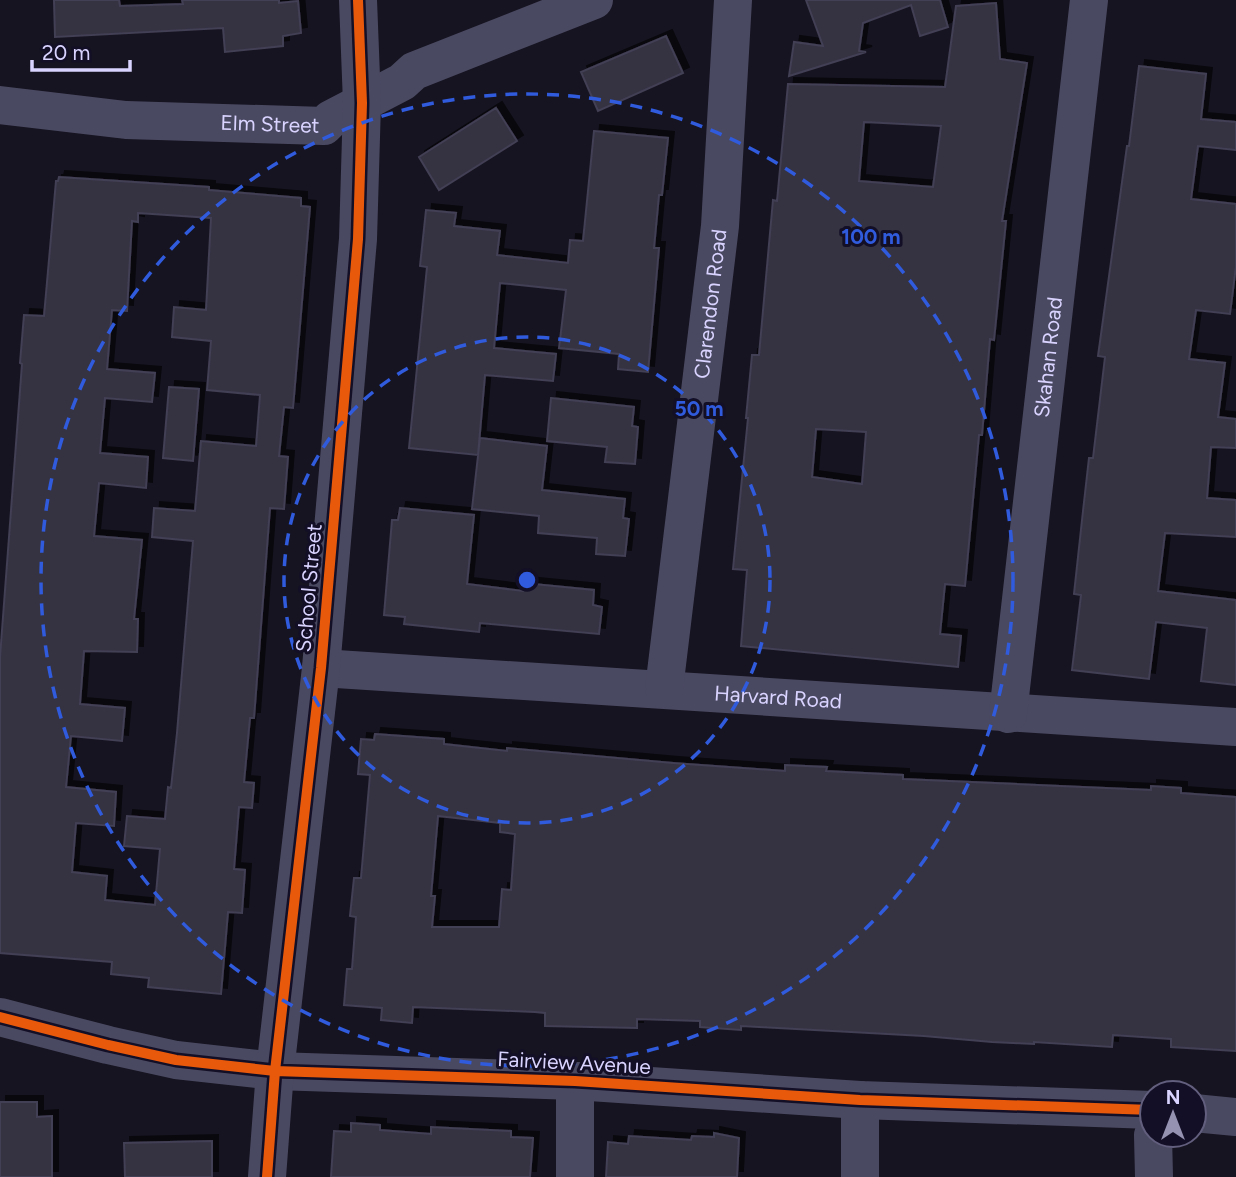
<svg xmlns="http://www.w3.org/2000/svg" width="1236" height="1177" font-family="Figtree,sans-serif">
  <defs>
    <filter id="shadow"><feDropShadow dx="6" dy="-6" stdDeviation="0" flood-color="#0009"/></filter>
  </defs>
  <rect width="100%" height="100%" fill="#161421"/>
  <path fill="#343243" stroke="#433f54" stroke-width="2" fill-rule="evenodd" filter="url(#shadow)" d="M54,0H119L120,6L183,4L182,0H279V3L298,1L301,33L283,36V46L225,52L223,28L55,37Z
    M806,0H940L948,27L920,36L911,5L863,23L859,51L866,52L789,76L794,42L823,46Z
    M996,3L1000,59L1027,63L1002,221H1006L994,340L990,339L982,435H979L965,586L945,584L940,634L961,636L958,667L741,646L747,570L733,569L748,418H746L752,355H759L773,200L777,201L788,84L945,87L956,6ZM864,122L941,126L933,187L859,181ZM816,429L866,432L862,484L812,477Z
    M666,36L683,73L598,111L581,72Z
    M1139,66L1206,74L1201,119L1236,122V150L1198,146L1191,199L1236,204V266L1230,314L1196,310L1189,359L1225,363L1218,417L1236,419V448L1211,447L1207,498L1236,500V537L1165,533L1158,591L1236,600V685L1201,681L1207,628L1156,622L1149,679L1072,670L1081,595L1074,594L1083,511L1089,458H1093L1105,357L1098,356L1127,146H1129Z
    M496,108L517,141L439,190L419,157Z
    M594,131L668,138L662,195H659L654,248H659L648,372L618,369L619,354L559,348L566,290L500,283L494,348L556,354L553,381L485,375L478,455L409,448L427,267L420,266L426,210L456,213L454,226L500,231L497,255L568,263L570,240L583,241Z
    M59,177L209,187V190L301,198V206L310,207L293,408L284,407L279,456L288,457L284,509L270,508L254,718H250L244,782L254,783L252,808L239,807L234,869L245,870L242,913L228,912L221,994L148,987L149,978L111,974L112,962L0,953V657L22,364L20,363L24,315L44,316L56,181H58ZM138,213L211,218L206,310L174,307L172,337L211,341L207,390L260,395L256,446L201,441L195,511L154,508L152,537L193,541L177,733L171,788L168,787L165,819L127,816L124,846L160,849L155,905L105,900L107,876L72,872L76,823L114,826L116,792L66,787L71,736L122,741L125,708L80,704L84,651L137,652L138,619H134L142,540L94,536L99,483L146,488L148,457L100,453L105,398L152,402L155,373L107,369L112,310L127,311L132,221L138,222Z
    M169,387L199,389L193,461L163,458Z
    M551,398L634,407L632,426L638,427L635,464L605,462L607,447L547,441Z
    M480,438L547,446L542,490L625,499L623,518L629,519L625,556L596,554L597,538L538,533L539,516L472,509Z
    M400,508L474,515L467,584L523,591L524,583L594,590L593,605L602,607L599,634L480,623L479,632L404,624L405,617L384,615L392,520H398Z
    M375,734L444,739V744L507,751V748L673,763L785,771V765L827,767L826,771L903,775V779L1151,790V786L1181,788V793L1236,797V1051L1171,1047V1039L1113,1035L1112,1047L1034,1042V1044L992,1042L924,1036L741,1026V1030L700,1027V1021L637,1019V1028L545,1026V1013L535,1012L413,1007L412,1023L381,1020L382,1008L344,1005L347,969H352L356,917L350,916L354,878H361L370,775L358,774L361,739L374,740ZM438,816L500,823V832L515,834L511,890L502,889L499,927H432L435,896H431Z
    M0,1102H37V1117L52,1116V1177H0Z
    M351,1123L380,1125V1130L431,1134V1127L511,1131V1137L533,1138L530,1177H331L334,1131L351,1132Z
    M714,1133L739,1138L737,1177H606L608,1142L628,1144L629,1136L691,1140L692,1136L714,1137Z
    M212,1141V1177H125L124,1143Z"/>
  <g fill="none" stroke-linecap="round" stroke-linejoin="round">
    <g stroke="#4a4962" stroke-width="38">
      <path id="s1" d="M0,105L126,120L324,126L331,119L402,82L414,71L594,0"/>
      <path id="s2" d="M321,668L1236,727"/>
      <path id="s3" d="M664,689L720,226L733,0"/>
      <path id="s4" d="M1008,714L1089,0"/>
      <path d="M0,1017L108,1045L176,1060L275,1071L575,1081L860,1100L1152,1110"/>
      <path d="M1194,1113L1236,1117"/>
      <path d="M1153,1135L1154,1177"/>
      <path d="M267,1177L275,1071L321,668L358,239L362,103L358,0"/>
      <path d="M575,1177V1081"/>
      <path d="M860,1177V1100"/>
    </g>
    <defs>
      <path id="cycleway" d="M0,1017L108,1045L176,1060L275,1071L575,1081L860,1100L1152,1110
        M267,1177L275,1071L321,668L358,239L362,103L358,0"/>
    </defs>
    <use href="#cycleway" stroke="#130f26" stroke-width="15"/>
    <use href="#cycleway" stroke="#e8590c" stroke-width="10"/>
  </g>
  <g fill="none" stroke="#305bdc" stroke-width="3.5" stroke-dasharray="12 9">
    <circle cx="527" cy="580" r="243"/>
    <circle cx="527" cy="580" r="486"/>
  </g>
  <g text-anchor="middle" stroke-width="6" stroke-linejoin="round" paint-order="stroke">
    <g font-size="21" fill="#d9d4ff" stroke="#130f26">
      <text dy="7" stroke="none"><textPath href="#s1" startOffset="271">Elm Street</textPath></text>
      <text dy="7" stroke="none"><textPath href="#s3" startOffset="388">Clarendon Road</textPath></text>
      <text dy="7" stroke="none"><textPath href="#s4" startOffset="359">Skahan Road</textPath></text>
      <text transform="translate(309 588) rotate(-85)" y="7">School Street</text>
      <text dy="7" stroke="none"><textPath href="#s2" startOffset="458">Harvard Road</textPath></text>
      <text transform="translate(574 1063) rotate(3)" y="7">Fairview Avenue</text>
    </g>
  </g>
  <circle cx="527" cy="580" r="10" fill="#305bdc" stroke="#130f26" stroke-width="3.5"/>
  <g font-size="21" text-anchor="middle" font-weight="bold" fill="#305bdc" stroke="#130f26" stroke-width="6" stroke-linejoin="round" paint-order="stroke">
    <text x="871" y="244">100 m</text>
    <text x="699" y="416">50 m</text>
  </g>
  <g transform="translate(1173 1114)"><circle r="33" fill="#130f26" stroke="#625e7d" stroke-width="2"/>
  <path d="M0-5L12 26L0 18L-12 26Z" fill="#9591b1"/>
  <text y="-10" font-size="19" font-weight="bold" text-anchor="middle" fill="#d9d4ff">N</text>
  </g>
  <path d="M32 60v10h98v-10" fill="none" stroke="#d9d4ff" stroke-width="3.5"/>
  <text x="42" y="60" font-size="21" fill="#d9d4ff" stroke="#130f26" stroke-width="5" paint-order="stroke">20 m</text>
</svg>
